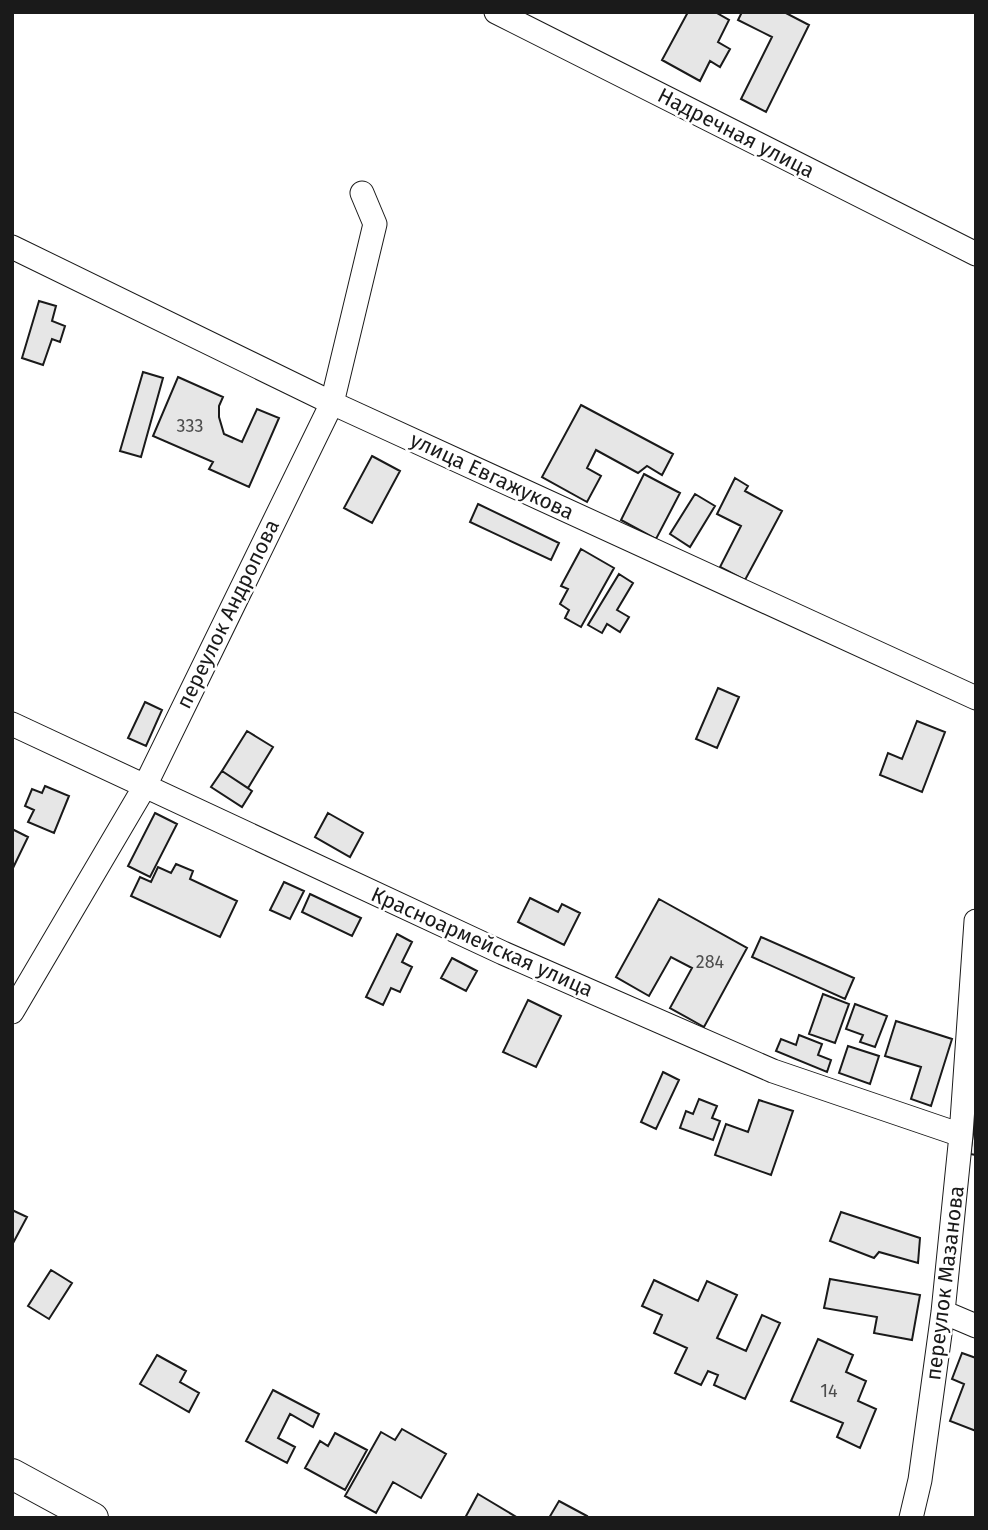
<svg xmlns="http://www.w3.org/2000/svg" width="988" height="1530" font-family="'Fira Sans',sans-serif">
  <rect width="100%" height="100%" fill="#fff"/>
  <path fill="#e6e6e6" stroke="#1a1a1a" stroke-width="2" d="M688,12H715L729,20L718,42L730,49L720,67L710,61L700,81L662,60Z
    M742,12H784L809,25L766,112L741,99L772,37L738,20Z
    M39,301L56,306L52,321L65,326L60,342L52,339L43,365L22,358Z
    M143,372L163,378L141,457L120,451Z
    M178,377L223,397L219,406V417L224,434L242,442L257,409L279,418L249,487L209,469L213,462L153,436Z
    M581,405L673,454L662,475L647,466L638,473L596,450L587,468L601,476L587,502L542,477Z
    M372,456L400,471L372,523L344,508Z
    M644,474L680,493L656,539L621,520Z
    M735,478L748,486L745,491L782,511L745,580L720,567L741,526L717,514Z
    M695,494L715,506L690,547L670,534Z
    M478,504L559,543L551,560L470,522Z
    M581,549L614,568L581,627L565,618L569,610L560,604L568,589L561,586Z
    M619,574L633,583L617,610L629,617L620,632L607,624L602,633L588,625Z
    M718,688L739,697L717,748L696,739Z
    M145,702L162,710L146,746L128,738Z
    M917,721L945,732L922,792L880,775L888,753L902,759Z
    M247,731L273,747L248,788L222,771Z
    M222,771L252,791L242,807L211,787Z
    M45,786L69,796L54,833L28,822L34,810L25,806L32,789L42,793Z
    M155,813L177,824L150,877L128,866Z
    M328,813L363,833L350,857L315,837Z
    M12,829L28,837L12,870Z
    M176,864L193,871L190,879L237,901L220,937L131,896L140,877L151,882L158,867L171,873Z
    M284,882L304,891L290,919L270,910Z
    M310,894L361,918L352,936L302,912Z
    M530,898L558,912L562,904L580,913L564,945L518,922Z
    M659,899L747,948L704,1027L670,1008L692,968L671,957L649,996L616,977Z
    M397,934L412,942L402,962L412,967L400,992L391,988L383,1005L366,997Z
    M761,937L854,978L845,999L752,957Z
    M452,958L477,971L466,991L441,978Z
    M823,994L849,1004L835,1043L809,1034Z
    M528,1000L561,1016L536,1067L503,1052Z
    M855,1004L887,1016L875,1047L860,1042L863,1035L846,1029Z
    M896,1021L952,1039L931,1106L911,1099L921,1067L885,1056Z
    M799,1035L822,1044L818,1055L831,1060L827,1072L776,1051L781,1039L796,1045Z
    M848,1046L879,1056L870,1084L839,1073Z
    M663,1072L679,1080L656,1129L641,1122Z
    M699,1099L717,1106L712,1118L720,1121L713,1140L680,1128L686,1111L693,1114Z
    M759,1100L793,1111L771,1175L715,1155L726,1124L748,1132Z
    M976,1114V1155L970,1154Z
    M12,1210L27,1217L12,1245Z
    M841,1212L920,1238L918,1263L879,1252L874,1258L830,1241Z
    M51,1270L72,1283L49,1319L28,1306Z
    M830,1279L920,1295L912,1340L874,1333L877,1317L824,1308Z
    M654,1280L698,1301L707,1281L737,1295L717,1338L746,1351L762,1315L780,1323L745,1399L714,1385L718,1375L708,1371L701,1385L675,1373L687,1348L654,1333L662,1315L642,1306Z
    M818,1339L853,1355L846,1372L866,1381L858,1401L876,1409L860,1448L837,1437L843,1423L791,1401Z
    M962,1353L976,1358V1431L950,1421L964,1384L952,1379Z
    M157,1355L186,1371L180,1382L199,1393L189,1412L140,1384Z
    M273,1390L319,1414L313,1427L290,1414L278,1438L295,1447L287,1463L246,1441Z
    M402,1429L446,1454L421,1498L393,1482L376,1513L345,1496L381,1432L395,1440Z
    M335,1433L367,1450L345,1490L305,1468L320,1441L328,1446Z
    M478,1494L518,1518H465Z
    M559,1501L587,1516L586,1518H549Z"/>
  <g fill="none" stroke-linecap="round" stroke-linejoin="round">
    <defs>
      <path id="minor" d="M496,12L976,254
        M12,247L332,403L976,698
        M12,724L503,953L773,1071L961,1135
        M12,1012L145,786L332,403L375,224L362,193
        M943,1312L976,1326
        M911,1518L920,1480L943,1312L961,1135L976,921"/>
      <path id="tertiary" d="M12,1474L93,1518"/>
    </defs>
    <use href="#minor" stroke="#1a1a1a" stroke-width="25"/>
    <use href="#tertiary" stroke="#1a1a1a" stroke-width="32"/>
    <use href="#minor" stroke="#fff" stroke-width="23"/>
    <use href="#tertiary" stroke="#fff" stroke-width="30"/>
  </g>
  <g text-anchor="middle" stroke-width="5" stroke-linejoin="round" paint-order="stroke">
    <g font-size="18" fill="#4d4d4d">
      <text x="190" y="432">333</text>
      <text x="710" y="968">284</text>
      <text x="829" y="1397">14</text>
    </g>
    <g font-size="21" fill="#1a1a1a" stroke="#fff">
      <text transform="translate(736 133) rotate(27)" y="7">Надречная улица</text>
      <text transform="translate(492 476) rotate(25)" y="7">улица Евгажукова</text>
      <text transform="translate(228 614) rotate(-64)" y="7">переулок Андропова</text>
      <text transform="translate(482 942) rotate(24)" y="7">Красноармейская улица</text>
      <text transform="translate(945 1283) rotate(-83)" y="7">переулок Мазанова</text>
    </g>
  </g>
  <rect width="988" height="1530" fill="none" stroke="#1a1a1a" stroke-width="28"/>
</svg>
